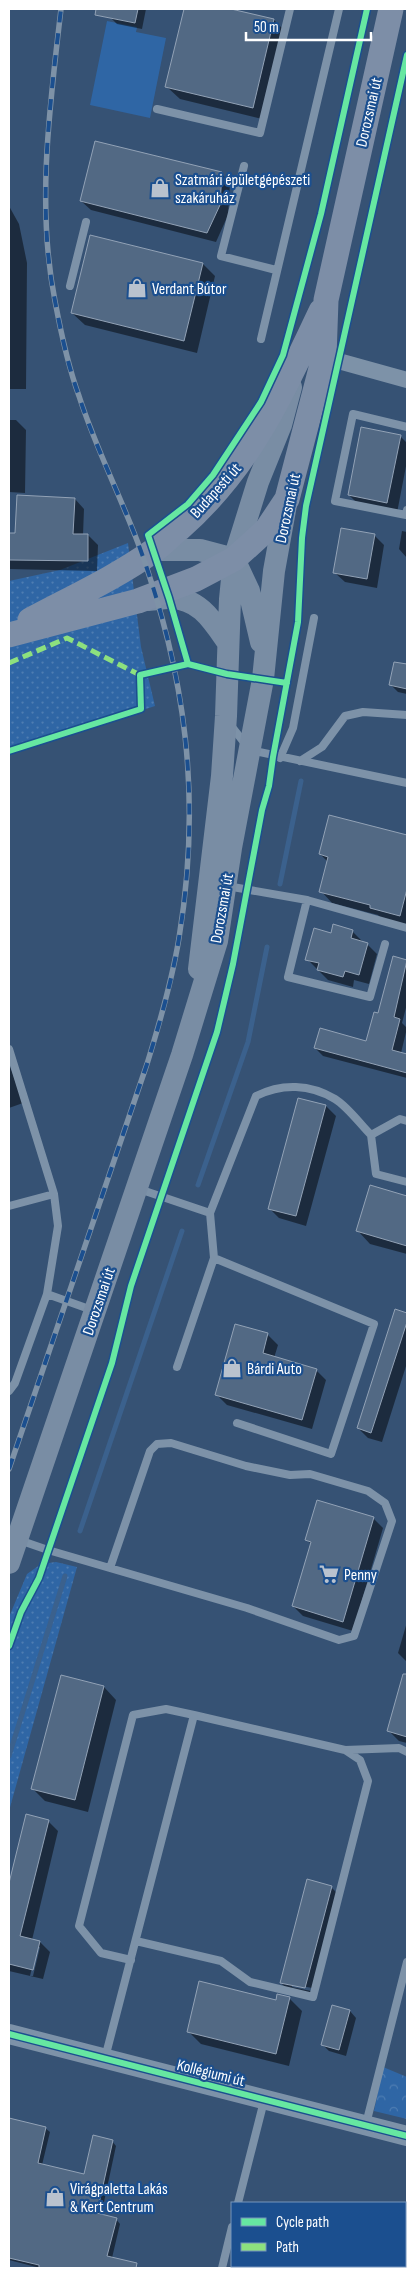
<svg xmlns="http://www.w3.org/2000/svg" width="416" height="2277" font-family="'Sofia Sans Condensed',sans-serif">
  <defs>
    <pattern id="grass-dots" width="8" height="8" patternUnits="userSpaceOnUse" patternTransform="scale(1.25)"><rect width="8" height="8" fill="#2f66a5"/><path d="M2 2h.1M6 6h.1" fill="none" stroke="#4e7db2" stroke-width="1.8" stroke-linecap="round"/></pattern>
    <pattern id="forest-crowns" width="20" height="18" patternUnits="userSpaceOnUse" patternTransform="scale(1.25)"><rect width="20" height="18" fill="#2f66a5"/><path d="M2 6a3 3 0 1 1 6 0M12 15a3 3 0 1 1 6 0" fill="none" stroke="#4e7db2"/></pattern>
  </defs>
  <rect width="100%" height="100%" fill="#365274"/>
  <path fill="url(#grass-dots)" d="M128,543L141,647L155,706L9,754V581L60,570Z
    M56,1562L77,1567L9,1811V1617L27,1574L41,1564Z"/>
  <path fill="url(#forest-crowns)" d="M383,2067L407,2077V2119L374,2111Z"/>
  <path fill="#2f66a5" d="M107,21L137,27L136,32L166,38L150,118L90,105Z"/>
  <path fill="#0007" fill-rule="evenodd" d="M112,9H146L142,29L117,24L110,17Z
    M186,9H226L274,20L287,33L266,120L180,99L167,87Z
    M221,173L230,183L228,215L216,242L91,210L81,201Z
    M9,206L19,224L27,263L26,389H9Z
    M203,264L215,276L197,353L85,325L72,313Z
    M9,420H16L26,430L25,493L9,492Z
    M400,436L407,443V461L397,513L359,505L349,495Z
    M75,499L84,509L83,535H88L98,545L97,571L9,569V534H16Z
    M402,531L407,532V558L399,549Z
    M374,535L384,545L377,588L345,582L334,572Z
    M395,663L407,665V694L398,692L391,685Z
    M330,817L407,837V926L383,920L378,915L332,903L321,891L328,862L320,854Z
    M352,931L362,941V943L367,944L377,954L369,984L354,980L353,987L328,980L307,959L332,934Z
    M394,958L407,962V1004L402,1023L407,1028L401,1053L407,1055V1078L323,1056L315,1048L367,1043L379,1015Z
    M9,1063L23,1103L9,1108Z
    M299,1099L326,1106L336,1116L306,1226L279,1218L269,1208Z
    M370,1187L407,1198V1254L370,1244L358,1231Z
    M396,1311L407,1315V1363L382,1442L368,1438L358,1428Z
    M268,1335L278,1345L274,1358L316,1370L326,1380L312,1429L227,1405L217,1395Z
    M373,1518L383,1528L353,1631L303,1616L293,1606L311,1544L307,1540Z
    M407,1622V1662L398,1653Z
    M104,1687L116,1700L88,1812L45,1801L33,1789Z
    M401,1687L407,1689V1743L399,1741L389,1731Z
    M27,1815L48,1821L58,1831L32,1940L40,1942L50,1952L43,1979L9,1971V1890ZM37,1947H40L33,1976H30Z
    M331,1887L341,1897L315,1998L291,1993L281,1983ZM292,1984L312,1988L311,1991L292,1987Z
    M278,1996L290,1999L302,2011L289,2066L201,2044L188,2031L276,2002Z
    M350,2011L356,2018L346,2056L329,2051L323,2045Z
    M9,2119L45,2128L50,2132L42,2165L84,2176L112,2141L116,2146L101,2216L116,2219L120,2224L112,2258L121,2264L120,2268H40L9,2260Z"/>
  <g fill="none" stroke-linecap="round" stroke-linejoin="round">
    <path stroke="#3b618d" stroke-width="5" d="M280,884L301,781
      M198,1185L248,1042L267,947
      M80,1531L182,1231
      M9,1756L65,1576"/>
  </g>
  <path fill="#526984" stroke="#92a2b6" d="M96,9H138L135,23L95,15Z
    M184,9H231L274,19L253,108L165,87Z
    M95,141L222,172L220,205L207,233L80,201Z
    M90,235L203,263L184,341L71,313Z
    M361,427L401,435L387,503L348,495Z
    M17,495L75,498L73,534H88V561L9,560V533H15Z
    M341,528L375,534L367,579L333,573Z
    M394,662L407,664V689L389,685Z
    M329,815L407,835V889L400,916L370,908V905L319,892L328,857L319,854Z
    M333,924L353,930L351,938L368,943L359,975L345,971L343,977L317,970L319,963L305,960L314,928L331,933Z
    M393,956L407,960L394,1017L400,1019L392,1050L407,1054V1073L314,1048L320,1028L366,1041L374,1012L378,1013Z
    M298,1098L326,1105L296,1216L268,1209Z
    M370,1185L407,1196V1246L356,1231Z
    M395,1309L407,1313V1322L371,1433L357,1428Z
    M235,1324L268,1333L263,1353L317,1369L302,1420L215,1395Z
    M317,1500L374,1517L343,1622L292,1606L311,1542L305,1540Z
    M403,1674H407V1737L387,1731Z
    M61,1675L104,1686L75,1800L31,1789Z
    M26,1814L49,1820L20,1936L40,1941L33,1970L9,1964V1883Z
    M307,1879L332,1886L305,1988L280,1983Z
    M199,1981L276,2000L277,1994L290,1997L276,2054L187,2032Z
    M332,2005L350,2010L339,2050L321,2045Z
    M9,2118L46,2127L38,2163L84,2174L93,2135L113,2140L97,2213L117,2218L107,2256L137,2263L136,2268H39V2265L9,2258Z"/>
  <g fill="none" stroke-linecap="round" stroke-linejoin="round">
    <path stroke="#7d92a8" stroke-width="8" d="M157,109L260,133L290,9
      M244,166L221,256L276,270
      M70,286L86,222
      M261,339L339,9
      M407,427L353,414L335,501L406,515L407,510
      M232,727L250,750L407,783
      M280,758L293,728L314,618
      M300,761L322,747L345,716L363,712L407,715
      M227,886L307,900L407,928
      M307,900L288,977L370,997L385,944
      M9,1049L54,1194
      M407,1121L400,1119L371,1135L376,1174L407,1182
      M139,1189L210,1213L256,1096C282,1083 310,1084 335,1099C348,1107 360,1124 371,1135
      M9,1206L54,1194L58,1226L47,1294L92,1310
      M210,1213L214,1258L374,1324L331,1454L237,1423
      M177,1367L214,1258
      M9,1391L15,1383L47,1294
      M19,1540L48,1550L247,1608L339,1640L354,1636L392,1521L385,1503L368,1491L310,1474L290,1475L246,1466L171,1443L157,1444L150,1451L110,1568
      M136,1941L221,1961L250,1982L313,1997L368,1781L360,1760L345,1750
      M131,1960L101,1953L79,1926L133,1715L166,1709L194,1715
      M105,2058L194,1715L345,1750L399,1748L407,1752
      M366,2124L407,1962
      M238,2203L264,2101
      M222,2268L232,2227"/>
    <path stroke="#7d92a8" stroke-width="16" d="M324,357L407,380"/>
    <path stroke="#7d92a8" stroke-width="20" d="M9,2034L407,2136"/>
    <path stroke="#798da4" stroke-width="22" d="M155,550H200L234,559L249,591L261,642
      M149,600C155,600 162,598 168,598C199,597 213,621 228,643
      M199,969L222,776L226,716L230,599L234,559L258,482L281,425L291,387
      M9,1563L182,1055L217,941L231,848L263,679L274,571L287,499"/>
    <path stroke="#7d8ea7" stroke-width="25" d="M30,620C71,598 115,578 153,551C162,545 170,536 179,529C250,467 281,395 321,311
      M9,635L138,601L196,579L234,559L253,542L267,529L287,499L324,357L326,300L391,9"/>
    <defs>
      <path id="rail" d="M9,1469L147,1064C160,1022 172,981 179,938C202,798 186,674 138,543C119,493 95,446 79,396C68,366 61,333 55,301C36,206 50,104 61,9"/>
    </defs>
    <use href="#rail" stroke="#7e92a7" stroke-width="5.5"/>
    <use href="#rail" stroke="#1b4f8f" stroke-width="4" stroke-dasharray="11" stroke-linecap="butt"/>
    <path stroke="#8de07e" stroke-width="5" stroke-dasharray="10 5" stroke-linecap="butt" d="M9,663L67,638L140,675"/>
    <defs>
      <path id="cycleway" d="M188,664L169,598L148,535L188,504L213,475L261,402L283,355L321,214L367,9
        M9,751L141,709L140,675L188,664L227,674L287,683
        M9,1646L21,1612L39,1578L112,1363L131,1286L217,1032L233,964L262,810L269,786L273,757L298,622L302,538L306,506L407,55
        M9,2034L407,2136"/>
    </defs>
    <use href="#cycleway" stroke="#1b4f8f" stroke-width="9"/>
    <use href="#cycleway" stroke="#66e7a1" stroke-width="6"/>
  </g>
  <defs>
    <symbol id="shop-bare" viewBox="-9 -9 18 18"><path d="M-5-2.5h2.3a2.7 3.5 0 0 1 5.4 0H5L5.5 6h-11ZM-1.5-2.5h3a1.5 2.3 0 0 0-3 0Z" fill="#b9c2ce" stroke="#1b4f8f" stroke-width="2.5" paint-order="stroke"/></symbol>
    <symbol id="supermarket-bare" viewBox="-9 -9 18 18"><path d="M-6-5.5h2.5l.6 2H6L4.5 2H-2.5L-4.4-4H-6ZM-1.5 3.2a1.3 1.3 0 1 0 .1 0ZM3 3.2a1.3 1.3 0 1 0 .1 0Z" fill="#b9c2ce" stroke="#1b4f8f" stroke-width="2.5" paint-order="stroke"/></symbol>
  </defs>
  <g fill-rule="evenodd">
    <use href="#shop-bare" x="146" y="174" width="28" height="28"/>
    <use href="#shop-bare" x="123" y="274" width="28" height="28"/>
    <use href="#shop-bare" x="218" y="1354" width="28" height="28"/>
    <use href="#supermarket-bare" x="315" y="1560" width="28" height="28"/>
    <use href="#shop-bare" x="41" y="2183" width="28" height="28"/>
  </g>
  <g text-anchor="middle" stroke-width="4.5" stroke-linejoin="round" paint-order="stroke">
    <g font-size="16" fill="#fff" stroke="#1b4f8f">
      <text transform="translate(368 112) rotate(-77)" y="6">Dorozsmai út</text>
      <text transform="translate(215 490) rotate(-48)" y="6">Budapesti út</text>
      <text transform="translate(287 508) rotate(-78)" y="6">Dorozsmai út</text>
      <text transform="translate(221 908) rotate(-80)" y="6">Dorozsmai út</text>
      <text transform="translate(98 1301) rotate(-71)" y="6">Dorozsmai út</text>
      <text transform="translate(211 2072) rotate(14)" y="6">Kollégiumi út</text>
    </g>
    <g font-size="16" fill="#fff" stroke="#1b4f8f" text-anchor="start">
      <text x="175" y="185">Szatmári épületgépészeti<tspan x="175" dy="18">szakáruház</tspan></text>
      <text x="152" y="294">Verdant Bútor</text>
      <text x="247" y="1374">Bárdi Auto</text>
      <text x="344" y="1580">Penny</text>
      <text x="70" y="2194">Virágpaletta Lakás<tspan x="70" dy="18">&amp; Kert Centrum</tspan></text>
    </g>
  </g>
  <rect width="416" height="2277" fill="none" stroke="#ffffff" stroke-width="20"/>
  <rect x="231" y="2202" width="175" height="65" fill="#1b4f8f" stroke="#7695bc"/>
  <rect x="241" y="2218" width="25" height="8" fill="#66e7a1" stroke="#7695bc"/>
  <text x="276" y="2227" font-size="15" fill="#ffffff">Cycle path</text>
  <rect x="241" y="2243" width="25" height="8" fill="#8de07e" stroke="#7695bc"/>
  <text x="276" y="2252" font-size="15" fill="#ffffff">Path</text>
  <path d="M246 32v8h125v-8" fill="none" stroke="#ffffff" stroke-width="2.5"/>
  <text x="254" y="32" font-size="15" fill="#ffffff" stroke="#1b4f8f" stroke-width="4" paint-order="stroke">50 m</text>
</svg>
